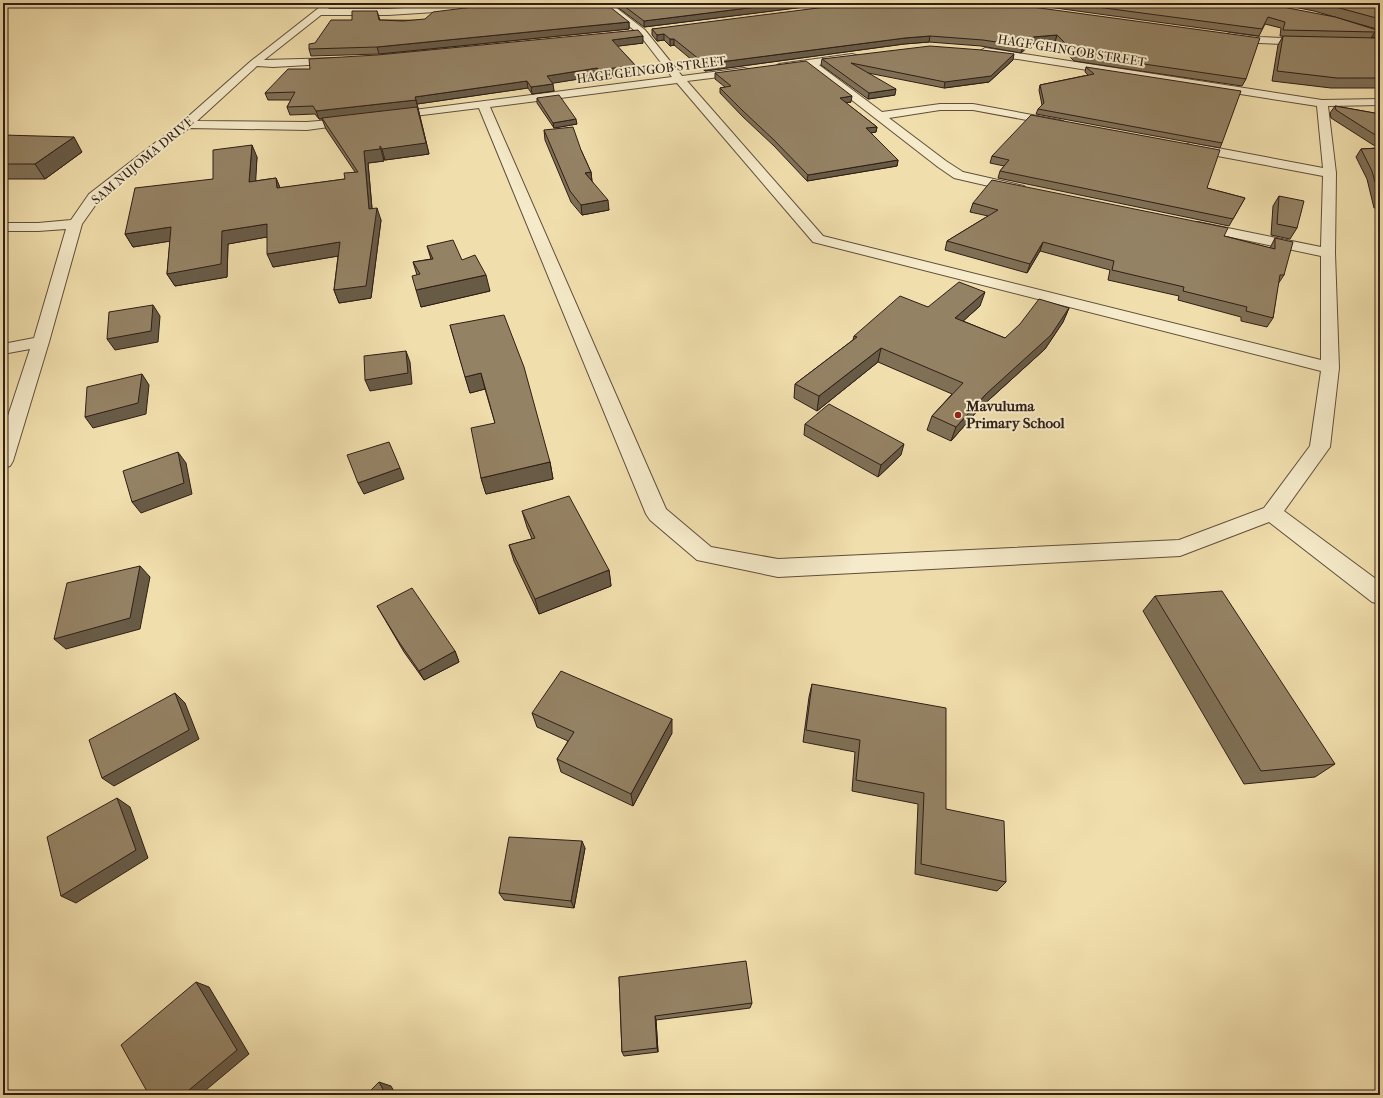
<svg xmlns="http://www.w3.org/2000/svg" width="1383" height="1098" font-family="'IM FELL French Canon',serif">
  <rect width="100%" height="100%" fill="#f0deac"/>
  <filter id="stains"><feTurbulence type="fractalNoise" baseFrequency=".005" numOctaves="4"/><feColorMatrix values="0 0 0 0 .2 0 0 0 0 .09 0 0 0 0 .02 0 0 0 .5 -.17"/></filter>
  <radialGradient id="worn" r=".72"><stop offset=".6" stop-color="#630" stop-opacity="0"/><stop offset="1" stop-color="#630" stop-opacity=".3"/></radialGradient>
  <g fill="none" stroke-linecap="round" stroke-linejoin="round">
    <defs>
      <path id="minor" d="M325,3H334L328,9H388L488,3H533L529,6L388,15H321L264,60L339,58L344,61L343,63L273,67L257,66L197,121L307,122L354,118L358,119L360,121L358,123L307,130L189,128L99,200L82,224L49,342L13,461L10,466L3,468V431L30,349L3,354V344L34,338L66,229L38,231H3V223H38L71,220L89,194L182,122L251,61Z
        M600,3H610L645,30L682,76L744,68L748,69L749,71L748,73L744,74L687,81L823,236L1321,360V256L1198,230L1193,229L1191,226L1193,223L1198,222L1321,247L1323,176L1191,151L1187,150L1185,147L1187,144L1191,143L1323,168L1317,106L985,54L980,51L985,48L1322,100L1380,99V105L1328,106L1336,173L1335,253L1339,368L1330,447L1284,511L1380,582V604L1372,602L1269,522L1180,556L778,577L697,560L650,520L646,514L479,108L390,119L386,118L384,116L386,114L390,113L672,77L639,34ZM677,83L813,242L1321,371L1310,446L1264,508L1179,540L778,559L711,547L666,509L490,107Z
        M1230,33L1259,37L1311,39L1316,42L1311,45L1259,43L1227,38L1225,36L1227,34Z
        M852,54L856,55L857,57L856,59L819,65L882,112L940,104H973L1059,120L1063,121L1065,123L1063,125L1059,126L973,110H940L889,118L946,161L963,172L1024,186L1026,189L1024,192L1019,193L954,178L938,167L808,66L779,70L774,67L779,64Z"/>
    </defs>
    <use href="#minor" stroke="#604e3c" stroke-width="2"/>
    <use href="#minor" fill="#f5eac9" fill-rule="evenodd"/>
  </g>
  <path fill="#7f7056" stroke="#301e17" d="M612,3H836L644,27Z
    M1003,3L1246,79L1242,86L1074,61L1055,42L1031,44L1021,53L981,46L929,42L904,44L705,71L674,45L670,46L664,40L657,41L652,35V29Z
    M1019,3H1227L1250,7L1252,3H1262L1380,31L1376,37L1372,38H1380V88H1331L1272,81L1278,45L1283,36H1280L1281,28L1265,24L1259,36Z
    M1266,3H1380V30L1314,11L1279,4Z
    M377,11L380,20L629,22V29L379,54L311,56L309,49L315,43L352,20Z
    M643,43L617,46L635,65V73L600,78L598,76L552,83L554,91L532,94L528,88L417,104L429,154L385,160L383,157L384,161L368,163L372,208L381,220L371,298L339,303L334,290L338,256L273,267L267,237L228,244L227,277L175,286L167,274L170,241L133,247L125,234L213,179L257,157L255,181L276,178L280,188L345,179L355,172L326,129L322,119H319L315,114L290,115L287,107L291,100H268L265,93L310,69Z
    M822,59L1013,60L989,82L944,88L868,73L895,95L868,99L821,65Z
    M1086,67L1222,143L1220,148L1036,114L1038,109L1042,105L1039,90L1040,85L1088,75L1085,72Z
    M715,73L851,102L846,103L877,127L876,132L871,133L898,160L897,166L807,181L774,146L743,117L720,93V88L725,87L715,79Z
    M537,98L577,124L554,128L537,103Z
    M1335,106L1380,114V223L1376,208H1374L1367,179L1356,157L1361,149L1378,148L1331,118L1330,113Z
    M544,130L581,150L591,172L592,181L609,210L582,215L571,202L545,140Z
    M3,135L82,152L45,179H3Z
    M992,156L1207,188L1245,198L1229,226L998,178L1000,171L1004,166L990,163Z
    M1279,196L1297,228L1290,239L1271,235L1273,206Z
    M973,203L1224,236L1270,248L1275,238L1284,275L1278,284L1273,318L1267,327L1241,321V317L1178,300L1179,296L1108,280L1110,270L1040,251L1027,273L945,250L947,241L988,216L970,212Z
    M427,246L462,260L490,291L421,307L417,275L413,262L431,259Z
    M980,306L963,321L1005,338L1069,308L1063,322L1045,349L980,408L951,441L927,430L932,416L952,394L878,362L817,411L794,398L795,384L853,340L854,336L928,307Z
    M450,325L550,462L553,479L486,494L481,478L495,423L485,389L470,393Z
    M805,424L901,455L878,477L804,435Z
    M522,511L609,570L611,586L539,614L514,561L509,545L532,539L527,527Z
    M1155,596L1335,764L1315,777L1244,784L1143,611Z
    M377,606L455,651L459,662L424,680L404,652Z
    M812,684L946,809L1006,882L997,891L915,874L918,804L852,791L855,752L803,742L809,697Z
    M532,713L672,733L633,806L561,772L557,759L568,741L537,727Z
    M585,848L574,908L504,900L499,893Z
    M619,977L752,1003L750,1008L656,1020L658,1052L624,1056L622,1052Z"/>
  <path fill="#685b46" stroke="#301e17" d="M788,3H836L644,27V21Z
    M629,22V29L379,54L377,47Z
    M1380,31L1376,37L1371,38L1375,32Z
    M664,34V40L657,41V35Z
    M1057,35L1055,42L1031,44L1021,53L1023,46L1033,37Z
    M643,36V43L612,47V40Z
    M930,36L929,42L904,44L705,71V64L905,38Z
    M670,39H674V45L670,46Z
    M1014,54L1013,60L989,82L944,88L945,82Z
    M635,65V73L600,78V70Z
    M597,68L598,76L548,84L547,76Z
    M527,81L528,88L417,104L415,97Z
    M553,84L554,91L532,94L531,87Z
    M896,89L895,95L868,99L869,93Z
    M852,96L851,102L839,104L840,98Z
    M416,100L429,154L385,160L382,149L418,108L319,119L316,111Z
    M576,119L577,124L554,128L553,123Z
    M877,127L876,132L865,134L866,128Z
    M74,137L82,152L45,179L35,164Z
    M252,145L257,157L255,194L249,182Z
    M380,146L383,157L384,161L368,163L373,221L369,209L364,151Z
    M898,160L897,166L807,181L808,175Z
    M591,172L592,182L585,173Z
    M276,178L281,190L277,188Z
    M608,200L609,210L582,215L581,205Z
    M377,208L381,220L371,298L339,303L334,290Z
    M267,224L272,236L228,244L227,277L175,286L167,274L222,231Z
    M171,227L177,240L133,247L125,234Z
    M340,242L344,255L273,267L267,254Z
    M1043,242L1040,251L1027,273L1030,264Z
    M486,275L490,291L421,307L416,290Z
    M985,292L980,306L951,332L955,318Z
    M153,305L160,316L158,342L115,350L107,339Z
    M1069,308L1063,322L1045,349L980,408L951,441L956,427L986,394Z
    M881,348L878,362L817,411L819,396Z
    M406,351L410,362L412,384L370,391L365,380Z
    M481,373L485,389L470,393L465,377Z
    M142,374L149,385L146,414L93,428L85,417Z
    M904,444L901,455L878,477L881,465Z
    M178,452L186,463L192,494L141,513L132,502Z
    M550,462L553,479L486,494L481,478Z
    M400,468L404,479L364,494L358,483Z
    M140,566L150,577L140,629L66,649L54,639Z
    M609,570L611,586L539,614L535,599Z
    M455,651L459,662L424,680L419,671Z
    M175,693L185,703L199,739L114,786L102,778Z
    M672,719V733L633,806L631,794Z
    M117,798L130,807L148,858L76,903L61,896Z
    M582,841L585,848L574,908L571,901Z
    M196,982L209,987L249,1054L200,1095H183Z
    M655,1016L656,1020L658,1052L657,1048Z
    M379,1082L391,1086L396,1095H386Z"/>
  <path fill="#948264" stroke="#301e17" d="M505,3H605L629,22L377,47L309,49V44L315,43L331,20H352V11H377L379,20L403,21L425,19L433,12Z
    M620,3H788L644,21Z
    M857,3H1003L1260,38L1246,79L1076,54L1057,35L1033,37L1023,46L983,40L930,36L905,38L705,64L674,39H670L664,34L657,35L652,29Z
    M1067,3H1227L1251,7L1252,3H1262L1335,17L1380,31L1375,32L1283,30L1285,22L1268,17L1262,29Z
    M1321,3H1380V19Z
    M638,30L643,36L612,40L635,65L600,70L597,68L547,76L553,84L531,87L527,81L415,97L416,100L316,111L313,106L287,107L295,92L265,93L288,69H310L309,59L377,55Z
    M1283,36L1377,38H1380V78H1337L1277,71Z
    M930,46L982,50L1014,54L991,76L945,82L851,63L896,89L869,93L822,59Z
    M806,61L852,96L840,98L877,127L866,128L898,160L808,175L774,140L743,111L720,88L731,86L715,73Z
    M1086,67L1241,91L1222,143L1038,109L1044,103L1040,85L1094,74Z
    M559,95L576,119L553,123L537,98Z
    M1335,106L1380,114V138L1336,110Z
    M417,107L426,143L382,149L380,146V149L364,151L369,209L377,208L366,286L334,290L340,242L267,254V224L222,231L221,264L167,274L171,227L125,234L135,188L213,179V150L252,145L249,182L276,178L277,188L345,179L344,173L358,172L322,118Z
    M1031,115L1220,150L1207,188L1245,198L1233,219L1000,171L1009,160L992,156Z
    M573,127L581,150L591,172L585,173L608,200L581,205L570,191L544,130Z
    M3,135L74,137L35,164H3Z
    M1380,148V200L1372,171L1361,149Z
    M992,180L1228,228L1224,236L1275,249V238L1293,242L1284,275H1280L1273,318L1246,311L1247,307L1183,291L1184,287L1112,270L1114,261L1043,242L1030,264L947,241L998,210L973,203Z
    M1279,196L1304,201L1297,228L1277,224Z
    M453,240L462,260L475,255L486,275L416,290L412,276L420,274L413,262L433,259L427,246Z
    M959,282L985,292L955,318L1005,338L1020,324L1039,299L1069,308L1051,335L986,394L956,427L932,416L963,383L881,348L819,396L795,384L857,337L854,336L900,296L928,307Z
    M153,305L151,331L107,339L109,312Z
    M504,315L524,367L550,462L481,478L471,428L495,423L481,373L465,377L450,325Z
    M406,351L408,373L365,380L364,356Z
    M142,374L138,403L85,417L87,387Z
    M829,404L904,444L881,465L805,424Z
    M389,442L400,468L358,483L347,455Z
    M178,452L184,483L132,502L123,471Z
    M569,496L609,570L535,599L509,545L535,538L522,511Z
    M140,566L130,618L54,639L67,583Z
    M412,588L455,651L419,671L399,642L377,606Z
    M1222,591L1335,764L1261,771L1155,596Z
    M561,671L672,719L631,794L557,759L574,732L532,713Z
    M812,684L946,708V809L1004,821L1006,882L921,864L924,793L856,780L860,740L806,730Z
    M175,693L189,730L102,778L89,740Z
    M117,798L136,850L61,896L47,837Z
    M509,837L582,841L571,901L499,893Z
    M746,961L752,1003L655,1016L657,1048L622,1052L619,977Z
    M196,982L237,1050L183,1095H149L121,1045Z
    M379,1082L386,1095H366Z"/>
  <circle fill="#8f2418" stroke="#f5eac9" stroke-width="1.5" cx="958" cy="415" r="4"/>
  <g text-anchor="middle" stroke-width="4" stroke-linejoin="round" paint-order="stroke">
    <g font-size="13" fill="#301e17" stroke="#f5eac9">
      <text transform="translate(1072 50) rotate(9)" y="5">HAGE GEINGOB STREET</text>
      <text transform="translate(651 69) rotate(-7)" y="5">HAGE GEINGOB STREET</text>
      <text transform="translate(142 160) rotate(-40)" y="5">SAM NUJOMA DRIVE</text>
    </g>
    <g font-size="15" font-weight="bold" fill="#301e17" stroke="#f5eac9" text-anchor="start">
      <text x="966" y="411">Mavuluma<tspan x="966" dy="17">Primary School</tspan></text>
    </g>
  </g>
  <rect width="1383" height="1098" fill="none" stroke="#f0deac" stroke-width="16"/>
  <rect x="4" y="4" width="1375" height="1090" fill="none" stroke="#301e17" stroke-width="2"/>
  <rect x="8" y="8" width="1367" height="1082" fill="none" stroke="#301e17"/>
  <rect width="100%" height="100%" filter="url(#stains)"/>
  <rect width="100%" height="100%" fill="url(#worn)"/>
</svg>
